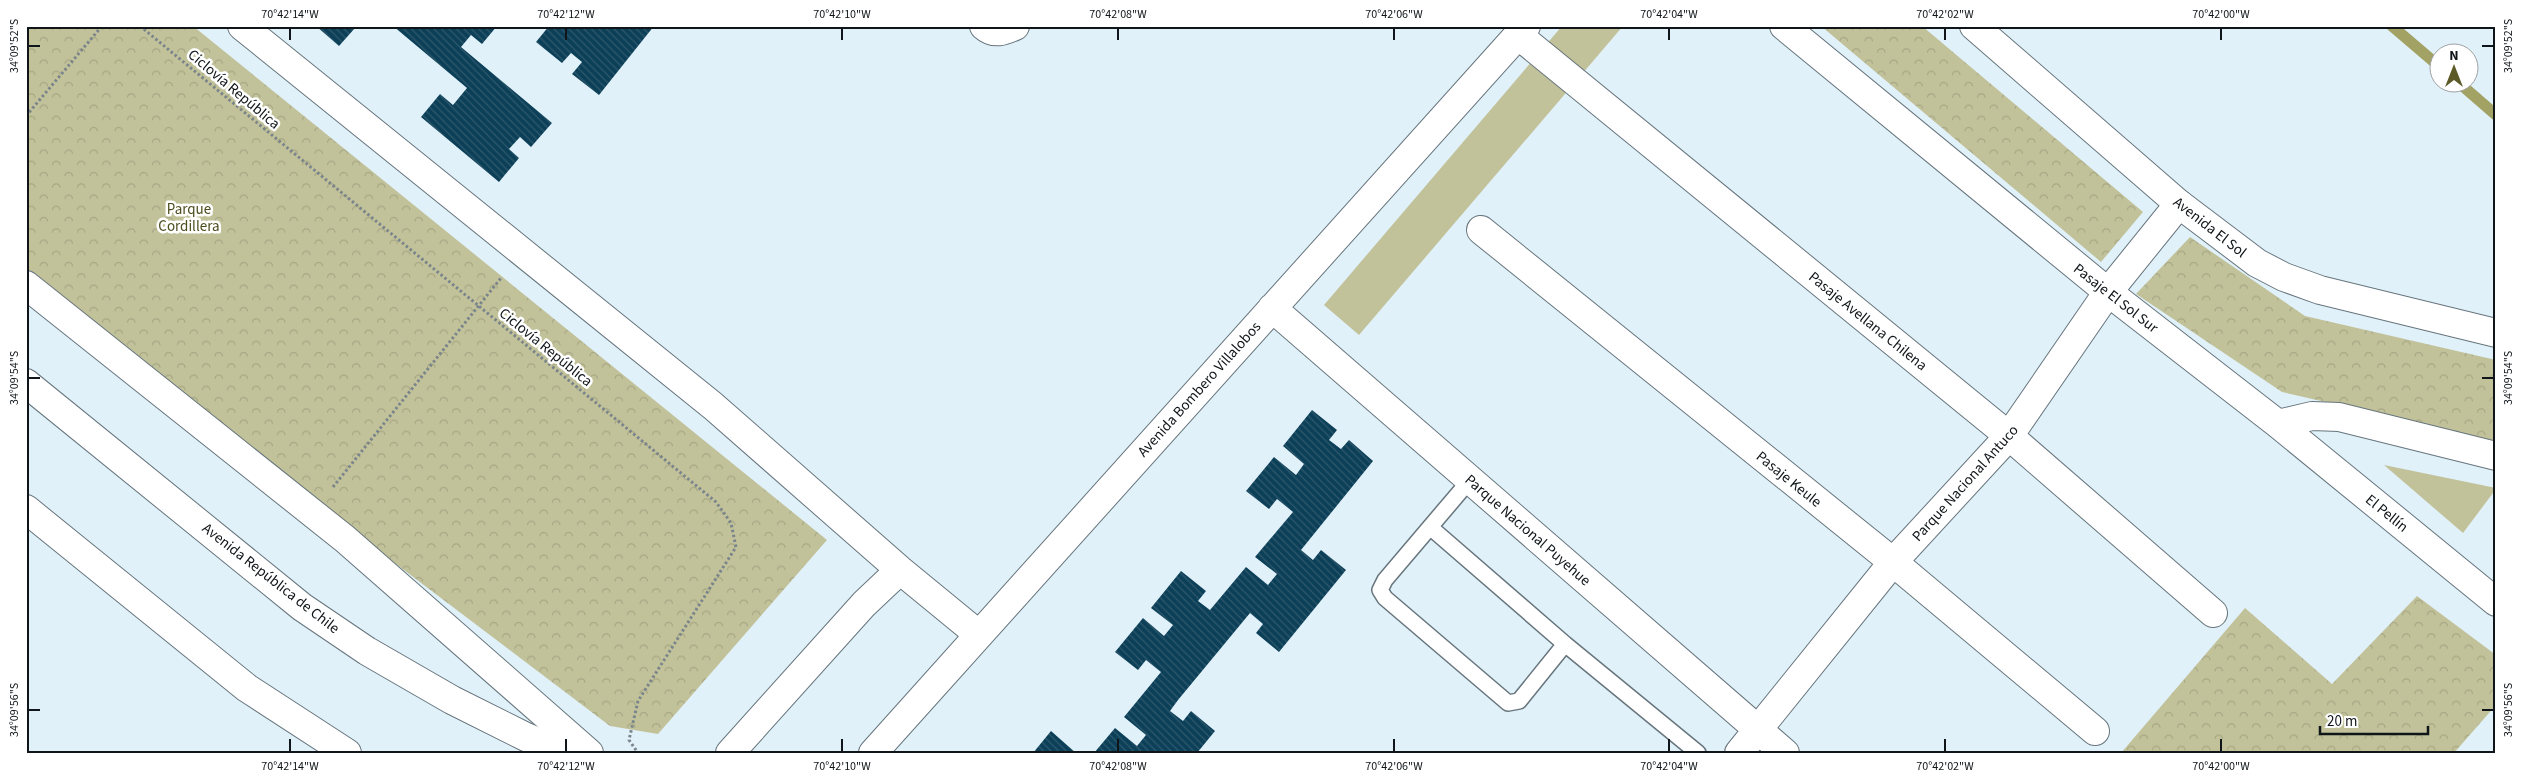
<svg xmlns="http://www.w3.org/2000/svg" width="2522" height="779" font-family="'Source Sans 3',sans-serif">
  <defs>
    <pattern id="park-crowns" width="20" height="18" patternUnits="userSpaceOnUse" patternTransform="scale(1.25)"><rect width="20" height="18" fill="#c2c29a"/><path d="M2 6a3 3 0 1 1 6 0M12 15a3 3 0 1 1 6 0" fill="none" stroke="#a6a684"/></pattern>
    <pattern id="building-back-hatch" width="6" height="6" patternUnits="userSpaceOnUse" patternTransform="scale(1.25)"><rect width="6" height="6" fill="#0c4058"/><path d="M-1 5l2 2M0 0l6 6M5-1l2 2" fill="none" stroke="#2e586c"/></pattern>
  </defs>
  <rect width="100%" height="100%" fill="#e1f1fa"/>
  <path fill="#c2c29a" d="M1562,26H1623L1359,335L1324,305Z
    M2384,465L2496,488V489L2463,533Z"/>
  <path fill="url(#park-crowns)" d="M26,26H193L827,540L658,734L610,726L26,284Z
    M1821,26H1922L2143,212L2101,262Z
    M2190,237L2305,316L2496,360V441L2282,392L2136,294Z
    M2417,596L2496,655V705L2454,753H2121L2245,608L2332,684Z"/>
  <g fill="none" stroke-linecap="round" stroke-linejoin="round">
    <path stroke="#a2a264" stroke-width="11" d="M2392,26L2440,67
      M2458,82L2496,115"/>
  </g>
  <path fill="url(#building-back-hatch)" d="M316,26H354L355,28L339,46Z
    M393,26H497L482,44L471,35L461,47L552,123L531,147L520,137L509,149L519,158L499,182L421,117L440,94L453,105L467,88Z
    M549,26H654L599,95L572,74L582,62L571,53L562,63L536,42Z
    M1312,410L1337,430L1329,440L1341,449L1349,440L1373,461L1301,550L1313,560L1321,550L1346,570L1279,652L1256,633L1263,624L1250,613L1178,700L1170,711L1183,721L1191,711L1215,731L1197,753H1094L1115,728L1137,746L1146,735L1124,717L1161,672L1146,660L1138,670L1115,652L1143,618L1164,636L1173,625L1151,608L1181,571L1206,591L1198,601L1210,610L1246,567L1268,585L1277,574L1255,557L1293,512L1277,499L1269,509L1246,491L1274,457L1296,475L1304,464L1283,446Z
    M1051,731L1076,753H1033Z"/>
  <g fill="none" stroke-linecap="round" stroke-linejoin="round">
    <defs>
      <path id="service" d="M1470,480L1385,580L1380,590L1385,598L1508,703L1519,701L1565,644L1698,753
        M1430,527L1565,644"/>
      <path id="minor" d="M242,26L713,406L900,570L978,634
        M984,26C994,35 1004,31 1015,26
        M1784,26L2108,292L2278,424L2496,602
        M1518,35L2009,436L2213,613
        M1481,230L1893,562L2095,731
        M26,285L345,539L589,753
        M1272,308L1785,753
        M2278,424L2312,416L2339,417L2496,456
        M730,753L864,604L900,570
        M873,753L1526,26
        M1739,753L1893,562L2009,436L2108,292L2179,204"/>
      <path id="tertiary" d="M1974,26L2179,204L2257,263L2284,277L2320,290L2496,333"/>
      <path id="primary" d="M26,383L302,607L367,651L452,700L526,737L565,753
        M26,509L247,688L347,753"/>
    </defs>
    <use href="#service" stroke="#67757d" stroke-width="18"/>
    <use href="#minor" stroke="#67757d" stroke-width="30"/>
    <use href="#tertiary" stroke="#67757d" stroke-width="30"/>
    <use href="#primary" stroke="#67757d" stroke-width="30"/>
    <path stroke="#7a858b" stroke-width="3" stroke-dasharray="2.5 2.5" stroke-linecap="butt" d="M140,26L716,502L731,523L736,547L638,701L629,740L638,753
      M26,116L102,26
      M333,487L501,278"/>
    <use href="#service" stroke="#fff" stroke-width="15"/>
    <use href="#minor" stroke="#fff" stroke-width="28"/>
    <use href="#tertiary" stroke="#fff" stroke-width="28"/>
    <use href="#primary" stroke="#fff" stroke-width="28"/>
  </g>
  <path fill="none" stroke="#0f1518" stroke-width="2" d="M290,28V40M566,28V40M842,28V40M1118,28V40M1394,28V40M1669,28V40M1945,28V40M2221,28V40M28,46H40M2482,46H2494M28,378H40M2482,378H2494M28,710H40M2482,710H2494M290,739V752M566,739V752M842,739V752M1118,739V752M1394,739V752M1669,739V752M1945,739V752M2221,739V752"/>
  <g text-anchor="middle" stroke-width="5" stroke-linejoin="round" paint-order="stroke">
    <g font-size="15" fill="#0f1518" stroke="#fff">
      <text transform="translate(234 89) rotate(40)" y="5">Ciclovía República</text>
      <text transform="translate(2210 227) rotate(38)" y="5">Avenida El Sol</text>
      <text transform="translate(2116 298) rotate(38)" y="5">Pasaje El Sol Sur</text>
      <text transform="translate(1868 321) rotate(39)" y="5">Pasaje Avellana Chilena</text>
      <text transform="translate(546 347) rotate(39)" y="5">Ciclovía República</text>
      <text transform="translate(1199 389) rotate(-48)" y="5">Avenida Bombero Villalobos</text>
      <text transform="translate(1789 479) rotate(39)" y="5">Pasaje Keule</text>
      <text transform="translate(1965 483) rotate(-48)" y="5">Parque Nacional Antuco</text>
      <text transform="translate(2387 513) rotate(39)" y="5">El Pellín</text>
      <text transform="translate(1528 530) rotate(41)" y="5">Parque Nacional Puyehue</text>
      <text transform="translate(271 578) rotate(38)" y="5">Avenida República de Chile</text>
    </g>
    <g font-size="15" fill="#4c4b1c" stroke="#fff">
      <text x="189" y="214">Parque<tspan x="189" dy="17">Cordillera</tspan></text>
    </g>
  </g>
  <rect width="2522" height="779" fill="none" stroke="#ffffff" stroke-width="55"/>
  <g transform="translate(2454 68)"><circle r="24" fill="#ffffff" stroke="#9fa1a3"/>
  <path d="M0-4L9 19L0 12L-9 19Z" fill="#5c5b28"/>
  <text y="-8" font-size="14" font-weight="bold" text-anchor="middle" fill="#0f1518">N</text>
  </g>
  <path d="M2320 726v8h108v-8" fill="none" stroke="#0f1518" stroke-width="2.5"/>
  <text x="2327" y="726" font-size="15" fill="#0f1518" stroke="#ffffff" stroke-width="4" paint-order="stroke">20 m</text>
  <rect x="28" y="28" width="2466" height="724" fill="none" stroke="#0f1518" stroke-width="2"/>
  <g font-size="12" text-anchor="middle" fill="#0f1518">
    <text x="290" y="18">70°42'14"W</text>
    <text x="566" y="18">70°42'12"W</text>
    <text x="842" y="18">70°42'10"W</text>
    <text x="1118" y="18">70°42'08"W</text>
    <text x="1394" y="18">70°42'06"W</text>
    <text x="1669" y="18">70°42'04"W</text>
    <text x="1945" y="18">70°42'02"W</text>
    <text x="2221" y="18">70°42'00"W</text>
    <text transform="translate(14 46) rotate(-90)" y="4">34°09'52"S</text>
    <text transform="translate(2508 46) rotate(-90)" y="4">34°09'52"S</text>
    <text transform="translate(14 378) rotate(-90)" y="4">34°09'54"S</text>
    <text transform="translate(2508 378) rotate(-90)" y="4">34°09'54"S</text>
    <text transform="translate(14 710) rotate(-90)" y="4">34°09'56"S</text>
    <text transform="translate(2508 710) rotate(-90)" y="4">34°09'56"S</text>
    <text x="290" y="770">70°42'14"W</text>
    <text x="566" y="770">70°42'12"W</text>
    <text x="842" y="770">70°42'10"W</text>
    <text x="1118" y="770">70°42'08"W</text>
    <text x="1394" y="770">70°42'06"W</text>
    <text x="1669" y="770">70°42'04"W</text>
    <text x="1945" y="770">70°42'02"W</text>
    <text x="2221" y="770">70°42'00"W</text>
  </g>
</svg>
